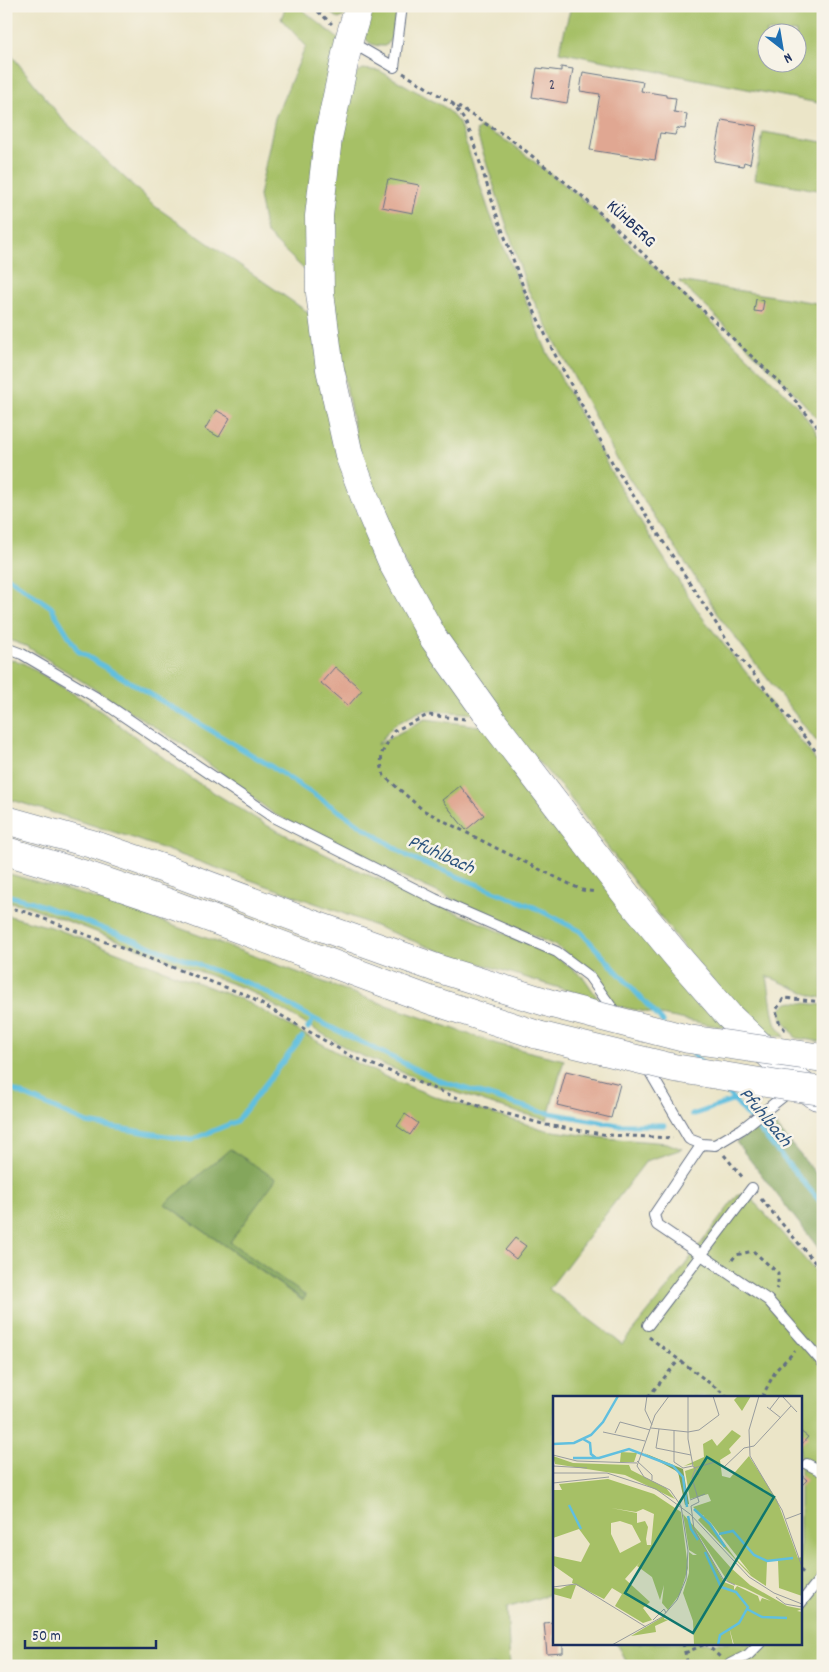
<svg xmlns="http://www.w3.org/2000/svg" width="829" height="1672" font-family="Dekko,sans-serif">
  <rect width="100%" height="100%" fill="#f7f3e8"/>
  <filter id="ink" filterUnits="userSpaceOnUse"><feTurbulence type="fractalNoise" baseFrequency=".02" numOctaves="2"/><feDisplacementMap in="SourceGraphic" scale="10" xChannelSelector="R" yChannelSelector="G"/><feConvolveMatrix kernelMatrix="1 2 1 2 8 2 1 2 1" color-interpolation-filters="sRGB"/></filter>
  <filter id="wash" filterUnits="userSpaceOnUse"><feTurbulence type="fractalNoise" baseFrequency=".0096" numOctaves="4" result="noise"/><feDisplacementMap in="SourceGraphic" scale="20" xChannelSelector="R" yChannelSelector="G"/><feGaussianBlur stdDeviation="1.12" result="paint"/><feColorMatrix in="noise" values="0 0 0 0 0 0 0 0 0 0 0 0 0 0 0 0 0 1.4 0 .05"/><feComposite in="paint" operator="in"/></filter>
  <g filter="url(#wash)">
    <rect width="100%" height="100%" fill="#ebe5c8"/>
    <path fill="#a6c066" stroke="#607862" fill-rule="evenodd" d="M286,6H298L341,41L310,275L266,233L259,196L275,118L306,46L281,19Z
      M325,6H352L349,13L339,19L326,9Z
      M368,6H398C396,20 396,37 385,46C356,47 364,25 368,6Z
      M571,6H823V104L559,52ZM796,32V62H766V32Z
      M6,48L63,120L156,207L312,315L324,398L478,714L423,710L394,725L377,745L425,719L487,727L731,1029L616,1006L594,975L558,947L360,857L274,814L188,748L26,646L6,639Z
      M363,69L380,71L446,108L459,123L490,214L547,352L609,468L643,526L702,617L823,769V998L813,996L767,976L773,1014L775,1022L785,1037L758,1033L689,954L564,790L501,721L402,565L359,453L328,293V209L348,78Z
      M481,127L510,143L579,196L718,328L780,388L799,408L823,441V746L816,741L717,614L702,588L619,463L527,288L476,131Z
      M763,132L823,142V191L755,179Z
      M679,281L823,304V420L816,417L787,385Z
      M6,658L23,663L95,707L192,779L268,826L355,869L555,955L584,978L599,1000L439,951L337,911L133,838L6,798Z
      M6,873L87,896L150,917L369,999L497,1044L564,1060L547,1120L509,1110L428,1083L353,1052L248,990L28,906L6,901Z
      M6,915L54,928L243,1000L351,1060L390,1079L439,1098L546,1130L605,1138L667,1143L682,1149L646,1161L549,1289L622,1344L670,1285L738,1194L750,1197L823,1280V1666H628L616,1643H800V1397H554V1593L507,1608L510,1666H6ZM275,1179L230,1242L302,1300L165,1204Z
      M793,1002L823,1005V1042L796,1038L782,1018L780,1010L788,1003Z"/>
    <path fill="#84a65b" stroke="#506a5c" d="M770,1119L823,1182V1254L736,1142Z
      M230,1149L276,1179L230,1242L306,1296L303,1300L165,1204Z"/>
    <g fill="none" stroke-linecap="round" stroke-linejoin="round">
      <path stroke="#61bfdf" stroke-width="5" d="M6,576L51,607L78,651L269,765L409,857L534,907L580,931L663,1022
        M6,895L33,902L255,986L314,1019L440,1081L538,1111L618,1125H664
        M308,1028L314,1019
        M688,1049L701,1063
        M721,1085L823,1205
        M6,1087L87,1123L191,1140L237,1121L302,1037
        M692,1115L735,1100"/>
    </g>
    <g id="blocks">
      <path fill="#e0a792" d="M561,67L573,69L567,103L532,97L537,68L561,71Z
        M583,72L643,82L641,91L666,95V97L676,98L674,112L687,114L685,129L677,128L675,135L660,133L655,160L590,150L600,94L580,91Z
        M722,120L757,126L750,164L744,162L743,166L714,161Z
        M388,179L419,185L413,213L382,207Z
        M756,299L764,301L762,312L754,311Z
        M216,410L230,418L219,437L205,429Z
        M335,667L362,690L348,706L321,683Z
        M460,786L484,815L466,830L442,800Z
        M566,1071L620,1084L611,1118L557,1105Z
        M405,1114L418,1123L410,1135L397,1126Z
        M515,1238L526,1246L516,1259L505,1250Z
        M800,1431L808,1437L800,1446Z
        M800,1474L807,1480L800,1487Z
        M554,1622V1643H563V1653L547,1654L544,1623Z"/>
    </g>
  </g>
  <g filter="url(#ink)">
    <use href="#blocks" fill-opacity="0" stroke="#646f83" stroke-width="1"/>
    <g fill="none" stroke-linecap="round" stroke-linejoin="round">
      <defs>
        <path id="lane" d="M349,41L394,67L402,6
          M6,648L22,654L97,698L273,817L435,899L557,952L589,976L617,1015
          M647,1067L689,1139L702,1144L715,1145L742,1129L790,1091
          M702,1144L654,1215L657,1225L768,1300L823,1363
          M648,1325L752,1188
          M807,1464L823,1472
          M800,1604L823,1575
          M730,1664L748,1655L760,1643"/>
        <path id="secondary" d="M359,6L349,40L328,138L319,216L320,293L330,369L349,455L370,511L393,564L434,639L493,722L628,897L676,955L729,1016L799,1083L817,1096"/>
        <path id="highway" d="M6,820L92,844L176,873L310,923L439,969L552,1004
          M6,851L89,876L169,903L430,1000L538,1035"/>
      </defs>
      <use href="#lane" stroke="#646f83" stroke-width="12"/>
      <use href="#secondary" stroke="#646f83" stroke-width="29"/>
      <use href="#highway" stroke="#646f83" stroke-width="29"/>
      <path stroke="#646f83" stroke-width="3" stroke-dasharray="4 4" stroke-linecap="butt" d="M312,6L332,24
        M403,73L512,140L581,195L781,384L823,433
        M452,103L465,121L471,135L496,213L524,289L552,349L613,464L730,645L823,760
        M465,719L428,715L394,731L382,753L381,764L384,776L423,810L498,849L582,890L596,892
        M6,907L26,912L246,995L353,1057L476,1105L546,1125L608,1135L673,1138
        M785,1030L779,1022L776,1010L784,998L823,1002
        M724,1155L744,1179
        M761,1199L823,1272
        M732,1260L736,1255L753,1251L778,1273V1286L776,1289
        M649,1337L728,1397
        M648,1397L679,1360
        M762,1397L776,1370L795,1351
        M800,1570L806,1575
        M683,1643L688,1666
        M705,1643L721,1658
        M685,1653L705,1644"/>
      <use href="#lane" stroke="#fff" stroke-width="10"/>
      <use href="#secondary" stroke="#fff" stroke-width="28"/>
      <use href="#highway" stroke="#fff" stroke-width="28"/>
      <defs>
        <path id="highway-bridge" d="M552,1004L688,1039L823,1058
          M538,1035L674,1068L785,1086L823,1091"/>
      </defs>
      <use href="#highway-bridge" stroke="#646f83" stroke-width="29" stroke-linecap="butt"/>
      <use href="#highway-bridge" stroke="#fff" stroke-width="28"/>
    </g>
  </g>
  <g text-anchor="middle" stroke-width="5" stroke-linejoin="round" paint-order="stroke">
    <g font-size="15" fill="#4c4d6b">
      <text x="552" y="89">2</text>
    </g>
    <g font-size="18" fill="#1b2f5e" stroke="#f7f3e8">
      <text transform="translate(632 223) rotate(43)" y="6">KÜHBERG</text>
    </g>
    <g font-size="19" font-style="italic" fill="#2c537e" stroke="#f7f3e8">
      <text transform="translate(442 853) rotate(24)" y="7">Pfuhlbach</text>
      <text transform="translate(767 1116) rotate(50)" y="7">Pfuhlbach</text>
    </g>
  </g>
  <g transform="translate(553 1396)">
    <rect width="249" height="249" fill="#ebe5c8"/>
    <path d="M185,0H198L189,15L181,4ZM179,34L188,40L176,53L178,57L167,64L169,80L177,82L196,60L224,104L245,162L249,161V200L226,192L225,165H214L213,190L198,180L145,124L150,119L182,162L198,178L158,127L140,111L158,105L155,98L137,103L132,75L141,72L140,68L131,70L151,61L150,48L159,43L164,50ZM68,56L84,57L81,66H67ZM0,60L20,67L76,69L78,74L113,92L122,103L72,79L2,68ZM55,83L101,98L128,116L135,172L127,198L115,214L109,207L111,189L107,204L99,181L84,170L87,166L72,183L97,206L90,212L99,224L90,227L62,210L69,198L59,192L51,203L19,187L20,183L0,169V160L28,166L37,148L26,133L0,142V94H9L6,88ZM58,112L83,116L90,113L101,118L98,149H94L93,143L95,131L92,125L84,127V117ZM67,125L79,129L88,146L67,157L58,138V127ZM130,118L178,172L197,189L234,210L249,213L244,215L249,216V249H181L176,231L180,249H141L140,225L130,197L136,177V156L140,159H144L136,154ZM141,132L175,186L192,192L218,205L209,202L207,206L205,200L184,190L181,194V190L171,186ZM16,189H23L18,203L0,198V192L7,193ZM113,219L111,223L115,224L102,230L103,236L78,240Z" fill="#a6c066" fill-rule="evenodd"/>
    <path d="M91,57L130,73L136,108L132,109L125,76Z" fill="#84a65b"/>
    <path fill="none" stroke="#61bfdf" stroke-width="2.5" d="M30,43L37,47L38,58L43,62M0,48L21,47L38,39L50,26L65,0M20,62H46L76,53L120,70L130,81L134,111M16,109L28,133M141,113L157,128L172,151M135,120L138,133L145,144M166,138L180,135L201,159L214,165L240,162M152,156L168,191L183,196L195,211L186,227L167,239L165,249M194,213L209,221L234,222"/>
    <path fill="none" stroke="#989c9e" stroke-width="1" d="M94,0L92,14L99,29M135,0V43L140,70L146,79M206,0L196,34L197,60L229,114L249,171M229,0L244,16M214,11L228,22M217,13L227,0M98,32L135,36L146,34L166,19L160,0M106,33L103,52L138,59M121,35V66L130,72L140,70M50,36L92,45M62,37L67,26L97,34M0,59L24,65L84,67M84,65L99,79V84M0,70L34,72M171,71L191,52L201,50L238,10M141,72L162,66M0,77H54L103,93L137,118L196,181L221,197L249,208M0,87L56,81M137,104L152,98M138,110L141,133L170,183L182,189M138,110L146,106L139,82L142,74M233,123L249,117M0,191L23,188L93,231M223,201L232,208L249,211M100,224L111,213L113,217M59,249L109,221L124,204L133,183L135,155L128,110L117,94L91,81L84,70L102,19L116,0"/>
    <path fill="#0f766e" fill-opacity="0.15" stroke="#0f766e" stroke-width="2.5" d="M154,61L221,101L140,237L72,197Z"/>
    <rect width="249" height="249" fill="none" stroke="#1b2f5e" stroke-width="2.5"/>
  </g>
  <rect width="829" height="1672" fill="none" stroke="#f7f3e8" stroke-width="25"/>
  <g transform="translate(782 48) rotate(149)"><circle r="24" fill="#f7f3e8" stroke="#9fa5b1"/>
  <path d="M0-4L9 19L0 12L-9 19Z" fill="#1f6fb2"/>
  <text y="-8" font-size="14" font-weight="bold" text-anchor="middle" fill="#1b2f5e">N</text>
  </g>
  <path d="M25 1640v8h131v-8" fill="none" stroke="#1b2f5e" stroke-width="2.5"/>
  <text x="32" y="1640" font-size="15" fill="#1b2f5e" stroke="#f7f3e8" stroke-width="4" paint-order="stroke">50 m</text>
</svg>
